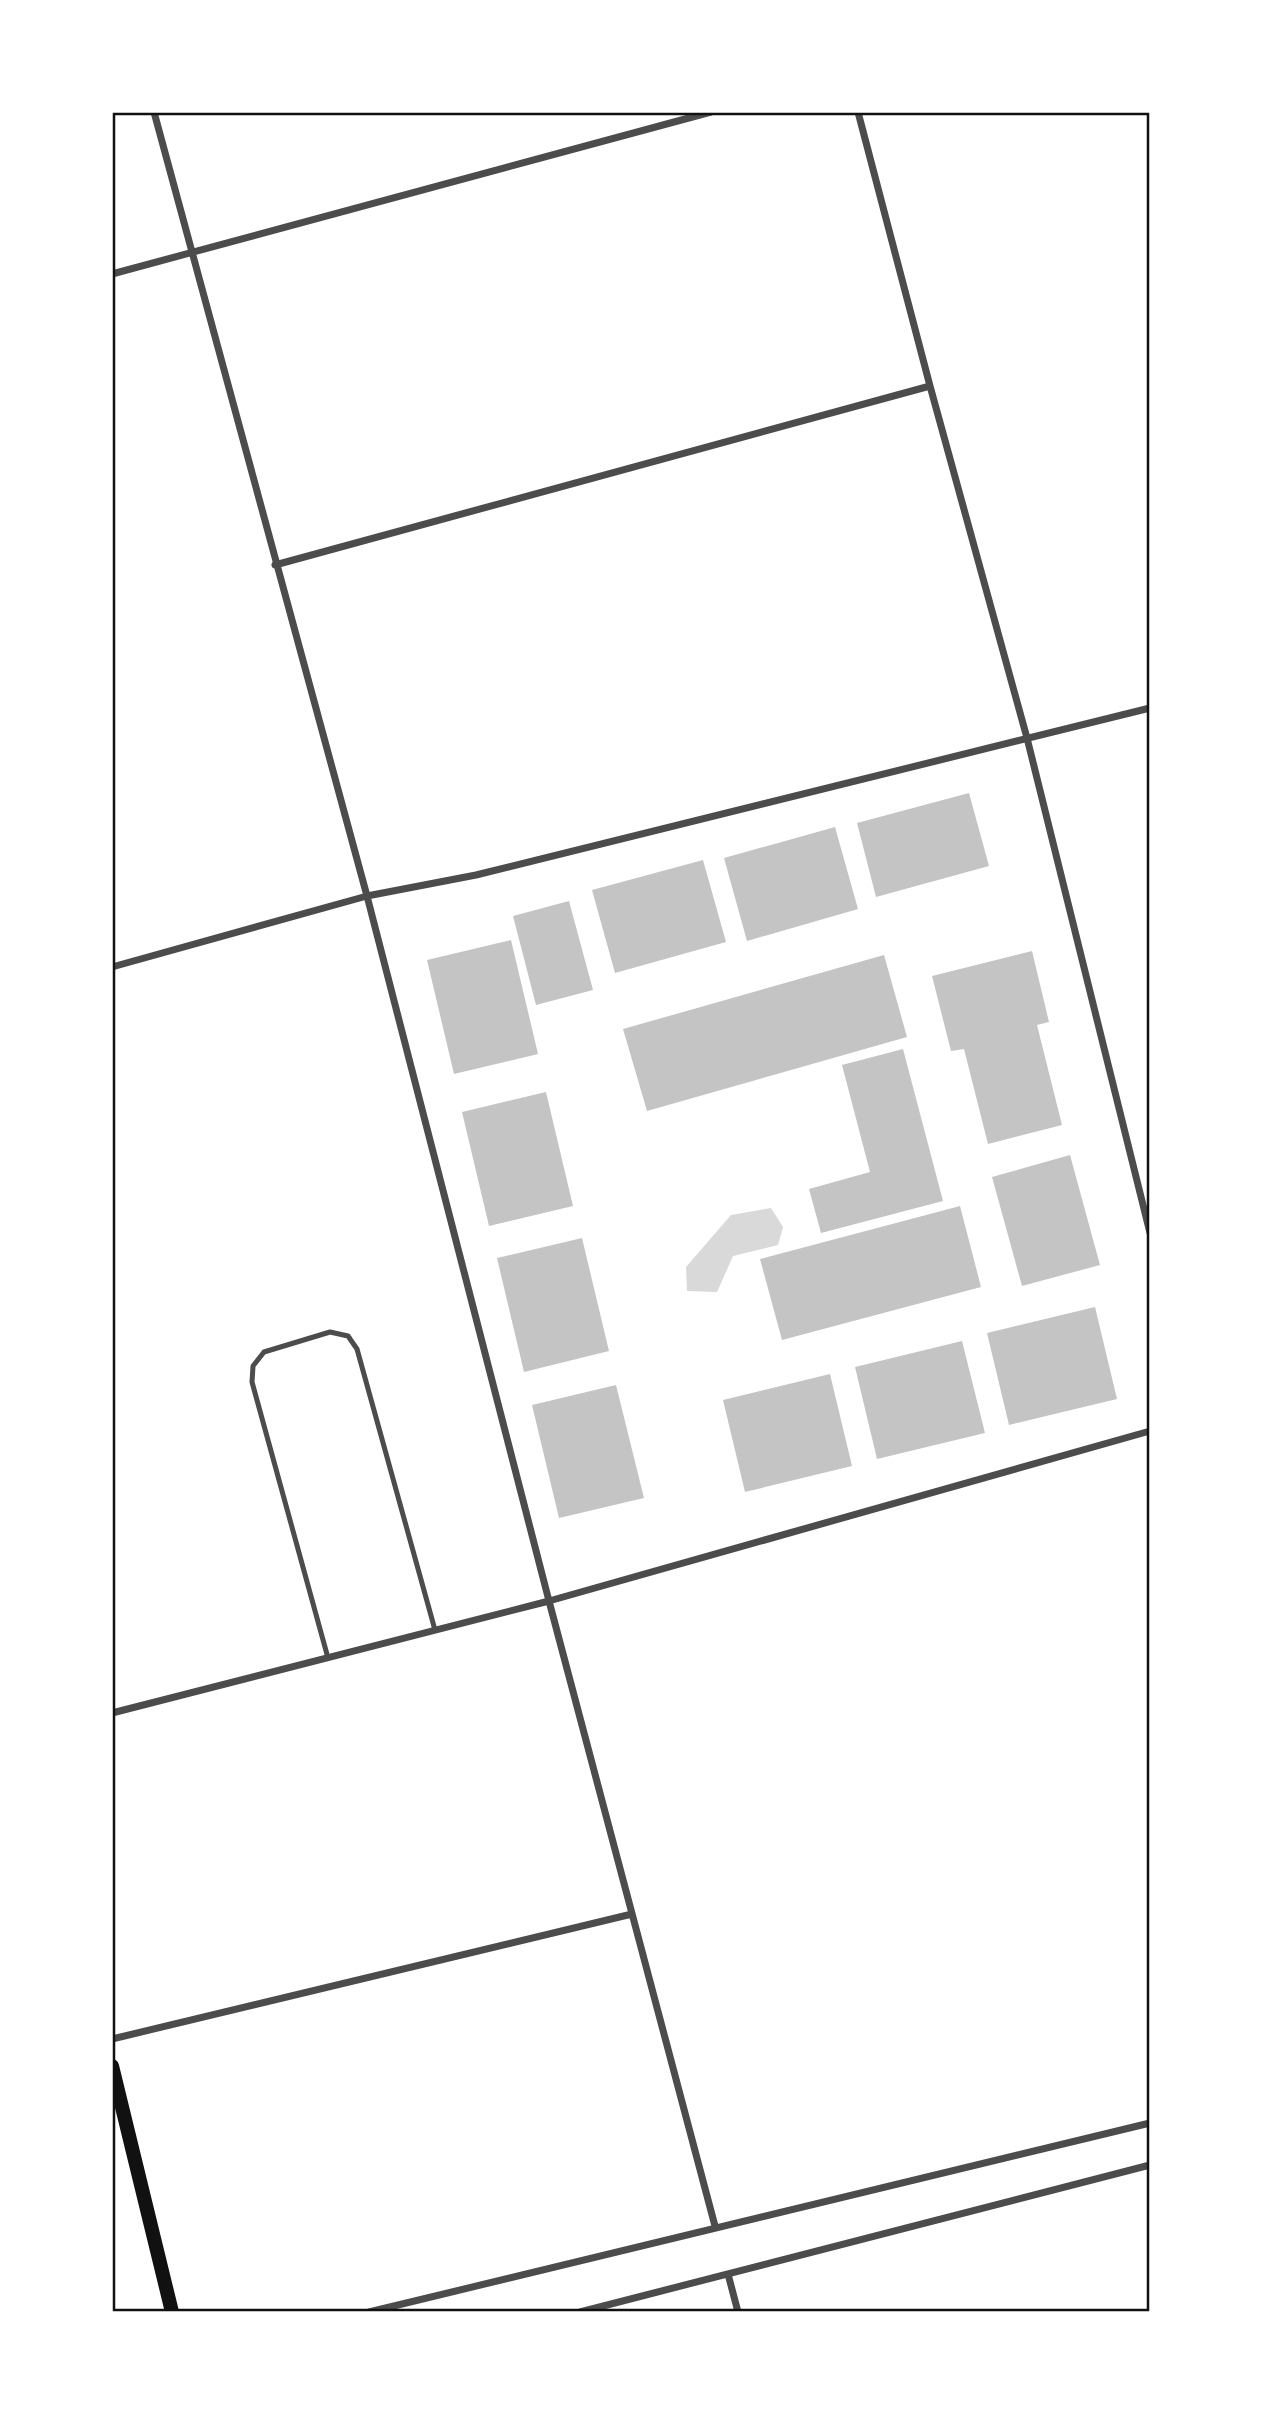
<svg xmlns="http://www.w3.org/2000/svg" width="1262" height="2424" font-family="Poppins,sans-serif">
  <rect width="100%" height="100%" fill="#fff"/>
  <path fill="#d9d9d9" d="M771,1208L783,1227L778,1245L733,1256L717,1292L687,1291L686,1267L731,1215Z"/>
  <path fill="#c4c4c4" d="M969,793L989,866L876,897L857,823Z
    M835,827L858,909L747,941L724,858Z
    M703,860L726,942L615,973L592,890Z
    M569,901L593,990L536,1005L513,916Z
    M511,940L538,1054L454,1074L427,960Z
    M1032,951L1049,1022L1037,1025L1062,1125L988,1144L964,1049L951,1051L932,976Z
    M884,955L907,1037L647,1111L623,1029Z
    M903,1049L943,1201L821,1233L809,1189L870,1172L842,1065Z
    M546,1092L573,1206L489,1226L462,1112Z
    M1070,1155L1100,1265L1022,1286L992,1177Z
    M960,1206L981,1287L782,1340L760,1259Z
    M582,1238L609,1351L524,1372L497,1258Z
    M1095,1307L1117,1399L1009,1425L987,1333Z
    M962,1341L985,1433L877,1459L855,1367Z
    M830,1374L852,1466L745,1492L723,1400Z
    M616,1385L644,1498L559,1518L532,1405Z"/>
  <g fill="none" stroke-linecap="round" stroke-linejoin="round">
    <path stroke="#4c4c4c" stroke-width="5" d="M328,1658L252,1382L253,1366L264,1352L330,1332L348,1336L357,1349L435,1630"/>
    <path stroke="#4c4c4c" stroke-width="7" d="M112,274L711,112
      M930,386L1027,738L1150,1233
      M275,565L930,386L858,112
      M1150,708L476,875L367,896L549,1601L1150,1431
      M112,967L367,896L154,112
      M112,1713L549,1601L715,2226
      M112,2039L632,1914
      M728,2274L738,2312
      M369,2312L1150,2123
      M580,2312L1150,2165"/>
    <path stroke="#111" stroke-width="14" d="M112,2066L172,2312"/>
  </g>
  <rect width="1262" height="2424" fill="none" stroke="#ffffff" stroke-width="228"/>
  <rect x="114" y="114" width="1034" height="2196" fill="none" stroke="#111" stroke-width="2.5"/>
</svg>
